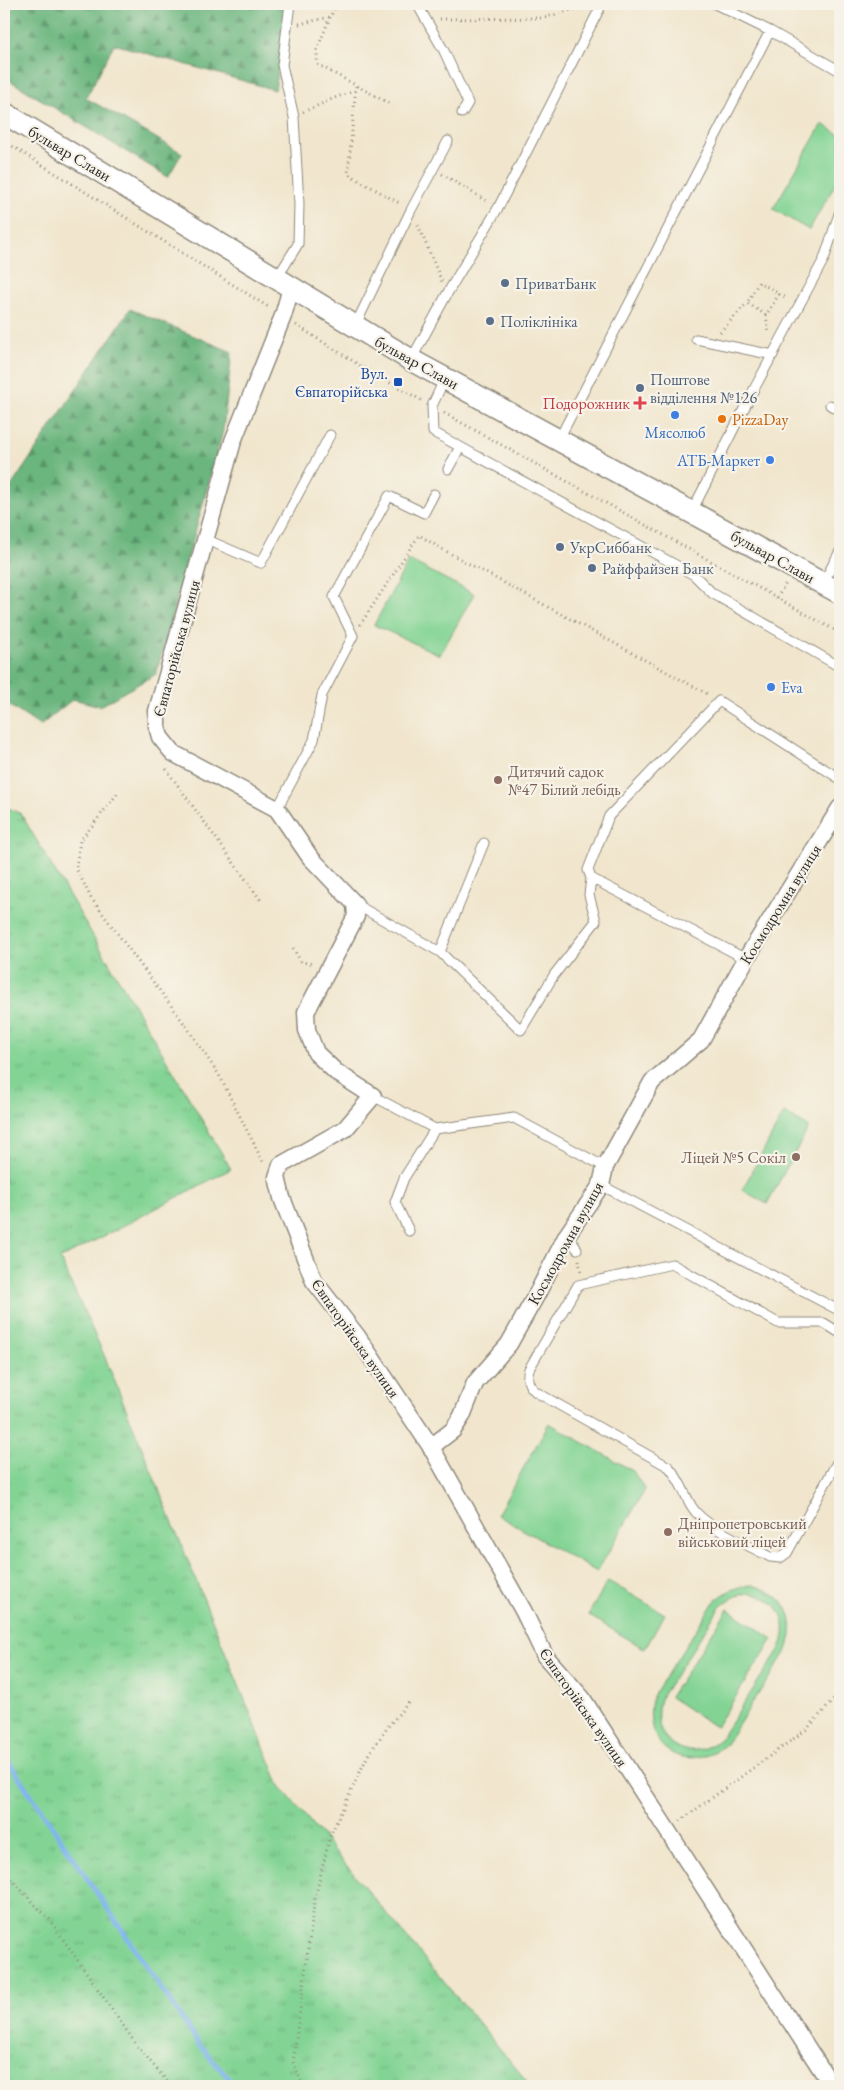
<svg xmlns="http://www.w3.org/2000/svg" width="844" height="2090" font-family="'EB Garamond',serif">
  <defs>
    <pattern id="grass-tufts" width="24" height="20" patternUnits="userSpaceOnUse" patternTransform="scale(1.25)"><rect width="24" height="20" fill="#83d494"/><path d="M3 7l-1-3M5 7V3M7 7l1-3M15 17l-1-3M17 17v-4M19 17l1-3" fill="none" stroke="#71b680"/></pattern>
    <pattern id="forest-firs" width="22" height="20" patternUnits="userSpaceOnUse" patternTransform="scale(1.25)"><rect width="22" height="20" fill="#6ab67e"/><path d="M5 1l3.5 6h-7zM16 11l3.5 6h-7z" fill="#579467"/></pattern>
  </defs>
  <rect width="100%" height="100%" fill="#f7f3e8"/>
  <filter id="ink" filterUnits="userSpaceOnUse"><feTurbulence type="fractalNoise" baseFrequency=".02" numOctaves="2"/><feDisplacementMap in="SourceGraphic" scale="10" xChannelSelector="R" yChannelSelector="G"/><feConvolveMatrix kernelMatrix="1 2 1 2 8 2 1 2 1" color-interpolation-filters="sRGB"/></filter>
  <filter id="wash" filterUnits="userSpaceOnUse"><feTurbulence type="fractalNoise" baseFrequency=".0096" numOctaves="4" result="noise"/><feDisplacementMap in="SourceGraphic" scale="20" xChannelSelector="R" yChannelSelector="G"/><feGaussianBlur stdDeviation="1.12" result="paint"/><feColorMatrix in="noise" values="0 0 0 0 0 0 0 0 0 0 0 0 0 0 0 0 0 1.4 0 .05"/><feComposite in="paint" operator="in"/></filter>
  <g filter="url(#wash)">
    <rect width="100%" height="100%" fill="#f1e6cd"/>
    <path fill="url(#grass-tufts)" stroke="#578060" d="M4,806L21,814L231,1169L60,1259L104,1355L280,1786L531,2086H4Z"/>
    <path fill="url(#forest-firs)" stroke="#4a7054" d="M4,4H276L287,9L275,90L114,44L86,98L182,153L168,177L4,77Z
      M130,309L232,352L223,431L156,674L100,706L73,699L40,726L4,702V497Z"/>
    <path fill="#83d494" stroke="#578060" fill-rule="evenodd" d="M822,124L840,135V176L809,230L773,209Z
      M409,560L474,594L440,655L374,625Z
      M784,1113L809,1127L767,1204L742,1190Z
      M549,1423L633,1471L645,1490L597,1572L497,1515Z
      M608,1581L665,1614L645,1649L588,1615Z
      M752,1585C786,1594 799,1617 787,1650L726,1744C685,1777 639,1747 653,1696L714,1602C726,1591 736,1587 752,1585ZM751,1593C780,1600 790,1619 781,1647L720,1739C687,1766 648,1741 660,1699L720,1607C730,1598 738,1594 751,1593Z
      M728,1609L773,1639L716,1727L670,1697Z"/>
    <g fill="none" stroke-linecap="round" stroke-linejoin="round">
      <path stroke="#82b5ef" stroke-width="5" d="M4,1755L201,2047L236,2086"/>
    </g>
  </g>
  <g filter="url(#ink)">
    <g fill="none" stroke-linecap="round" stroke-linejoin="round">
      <defs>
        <path id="service" d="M417,4L444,51L468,103L462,113
          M715,4L770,31L840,71
          M277,278L298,244L299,204L294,117L282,65L290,4
          M355,326L411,210L448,141
          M696,339L773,355
          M411,360L447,294L498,208L602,4
          M445,378L432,406L433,432L694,575L712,593L840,667
          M830,405L840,411
          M559,439L770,31
          M448,469L460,447
          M692,511L752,393L824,259L840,211
          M205,539L261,563L330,435
          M823,583L840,551
          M277,809L314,740L322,695L353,636L334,597L389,496L424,513L434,494
          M355,904L440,952L521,1030L554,975L596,921L589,895L591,878
          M440,952L484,843
          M746,959L591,878L588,870L609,816L719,701L840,779
          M373,1096L435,1129L514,1118L605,1167
          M601,1185L840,1311
          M409,1231L395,1202L404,1178L435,1129
          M567,1235L577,1249
          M840,1333L824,1323H778L672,1264L578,1285L529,1369C526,1379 528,1385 536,1392L669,1467C682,1483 683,1492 692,1507C703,1526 750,1546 770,1557L780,1558L787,1553L840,1457"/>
        <path id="minor" d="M291,288L283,316L233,441L157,711V726L160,737L173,753L277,809L310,857L355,904L356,916L306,1012L307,1030L316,1053L336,1072L373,1096L345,1129L281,1165L277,1177L282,1198L314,1281L357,1336L431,1447L524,1612L545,1656L582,1698L832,2086
          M431,1447L453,1430L462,1416L475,1383L509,1344L538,1292L567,1235L601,1185L605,1167L652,1082L701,1040L746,959L840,808"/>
        <path id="tertiary" d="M4,113L411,360L840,593"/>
      </defs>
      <use href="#service" stroke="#8e887c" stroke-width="11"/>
      <use href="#minor" stroke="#8e887c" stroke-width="19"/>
      <use href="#tertiary" stroke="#8e887c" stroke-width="24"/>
      <path stroke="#8e887c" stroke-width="3" stroke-dasharray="1 4" stroke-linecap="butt" d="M330,17L317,50V64L392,105
        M440,19L543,18L589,5
        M299,24L330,17L337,4
        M356,86L348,174L401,204
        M303,112L337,97L355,91
        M4,141L270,308
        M442,174L488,202
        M418,225L442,282
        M779,294L766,315L747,303L759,282L788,299
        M766,315L769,334
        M296,325L367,370L421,400
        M720,332L747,303
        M444,413L840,633
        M777,598L786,583
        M360,625L419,535L442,549L709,695
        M166,769L262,902
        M117,794L80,841L76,868L91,898L186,1026L219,1075L264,1164
        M293,948L301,962L314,964
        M579,1260L581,1273
        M680,1821L807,1729L840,1693
        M4,1872L49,1919L138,2047L171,2086
        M303,2086L293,2062L315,1898L330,1836L368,1755L390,1724L410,1701"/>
      <use href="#service" stroke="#fff" stroke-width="9"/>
      <use href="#minor" stroke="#fff" stroke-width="16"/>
      <use href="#tertiary" stroke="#fff" stroke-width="21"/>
    </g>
  </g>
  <g fill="#5c6f8a" stroke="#f7f3e8" stroke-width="2">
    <circle cx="505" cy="283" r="5"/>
    <circle cx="490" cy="321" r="5"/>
    <circle cx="640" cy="388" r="5"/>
    <circle cx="560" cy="547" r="5"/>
    <circle cx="592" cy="568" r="5"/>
  </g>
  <rect fill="#1a4fb4" stroke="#f7f3e8" stroke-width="2" x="393" y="377" width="10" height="10" rx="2.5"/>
  <path fill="#e0444e" stroke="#f7f3e8" stroke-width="2" d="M637.5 395.5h5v5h5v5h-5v5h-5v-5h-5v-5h5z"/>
  <g fill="#3f7fe0" stroke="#f7f3e8" stroke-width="2">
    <circle cx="675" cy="415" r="5"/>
    <circle cx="770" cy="460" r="5"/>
    <circle cx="771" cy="687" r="5"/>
  </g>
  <circle fill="#e8710a" stroke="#f7f3e8" stroke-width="2" cx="722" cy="419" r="5"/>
  <g fill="#8d6e63" stroke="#f7f3e8" stroke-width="2">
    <circle cx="498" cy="780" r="5"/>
    <circle cx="796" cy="1157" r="5"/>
    <circle cx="668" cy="1532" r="5"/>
  </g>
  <g text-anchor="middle" stroke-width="4.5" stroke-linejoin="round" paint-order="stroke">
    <g font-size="16" fill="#2b2b2b" stroke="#f7f3e8">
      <text transform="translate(70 153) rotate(31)" y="6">бульвар Слави</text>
      <text transform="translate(417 362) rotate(29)" y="6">бульвар Слави</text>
      <text transform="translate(773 556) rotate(29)" y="6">бульвар Слави</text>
      <text transform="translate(176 648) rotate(-75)" y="6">Євпаторійська вулиця</text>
      <text transform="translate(780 904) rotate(-58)" y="6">Космодромна вулиця</text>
      <text transform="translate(565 1243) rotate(-61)" y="6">Космодромна вулиця</text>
      <text transform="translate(356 1338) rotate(55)" y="6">Євпаторійська вулиця</text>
      <text transform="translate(584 1707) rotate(55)" y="6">Євпаторійська вулиця</text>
    </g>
    <g font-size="16" fill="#4e5e75" stroke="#f7f3e8" text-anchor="start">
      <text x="515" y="289">ПриватБанк</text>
      <text x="500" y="327">Поліклініка</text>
      <text x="650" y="385">Поштове<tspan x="650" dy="18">відділення №126</tspan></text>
      <text x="570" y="553">УкрСиббанк</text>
      <text x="602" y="574">Райффайзен Банк</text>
    </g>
    <g font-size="16" fill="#164399" stroke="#f7f3e8" text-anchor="end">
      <text x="388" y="379">Вул.<tspan x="388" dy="18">Євпаторійська</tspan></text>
    </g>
    <g font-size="16" fill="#be3a42" stroke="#f7f3e8" text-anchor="end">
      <text x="630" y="409">Подорожник</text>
    </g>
    <g font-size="16" fill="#c56008" stroke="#f7f3e8" text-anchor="start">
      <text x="732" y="425">PizzaDay</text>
    </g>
    <g font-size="16" fill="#366cbe" stroke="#f7f3e8">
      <text x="675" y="438">Мясолюб</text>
      <text x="760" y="466" text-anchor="end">АТБ-Маркет</text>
      <text x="781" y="693" text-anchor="start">Eva</text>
    </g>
    <g font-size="16" fill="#785e54" stroke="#f7f3e8" text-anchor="start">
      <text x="508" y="777">Дитячий садок<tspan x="508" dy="18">№47 Білий лебідь</tspan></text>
      <text x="786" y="1163" text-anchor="end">Ліцей №5 Сокіл</text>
      <text x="678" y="1529">Дніпропетровський<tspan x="678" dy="18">військовий ліцей</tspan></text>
    </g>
  </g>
  <rect width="844" height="2090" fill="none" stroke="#f7f3e8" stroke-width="20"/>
</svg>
